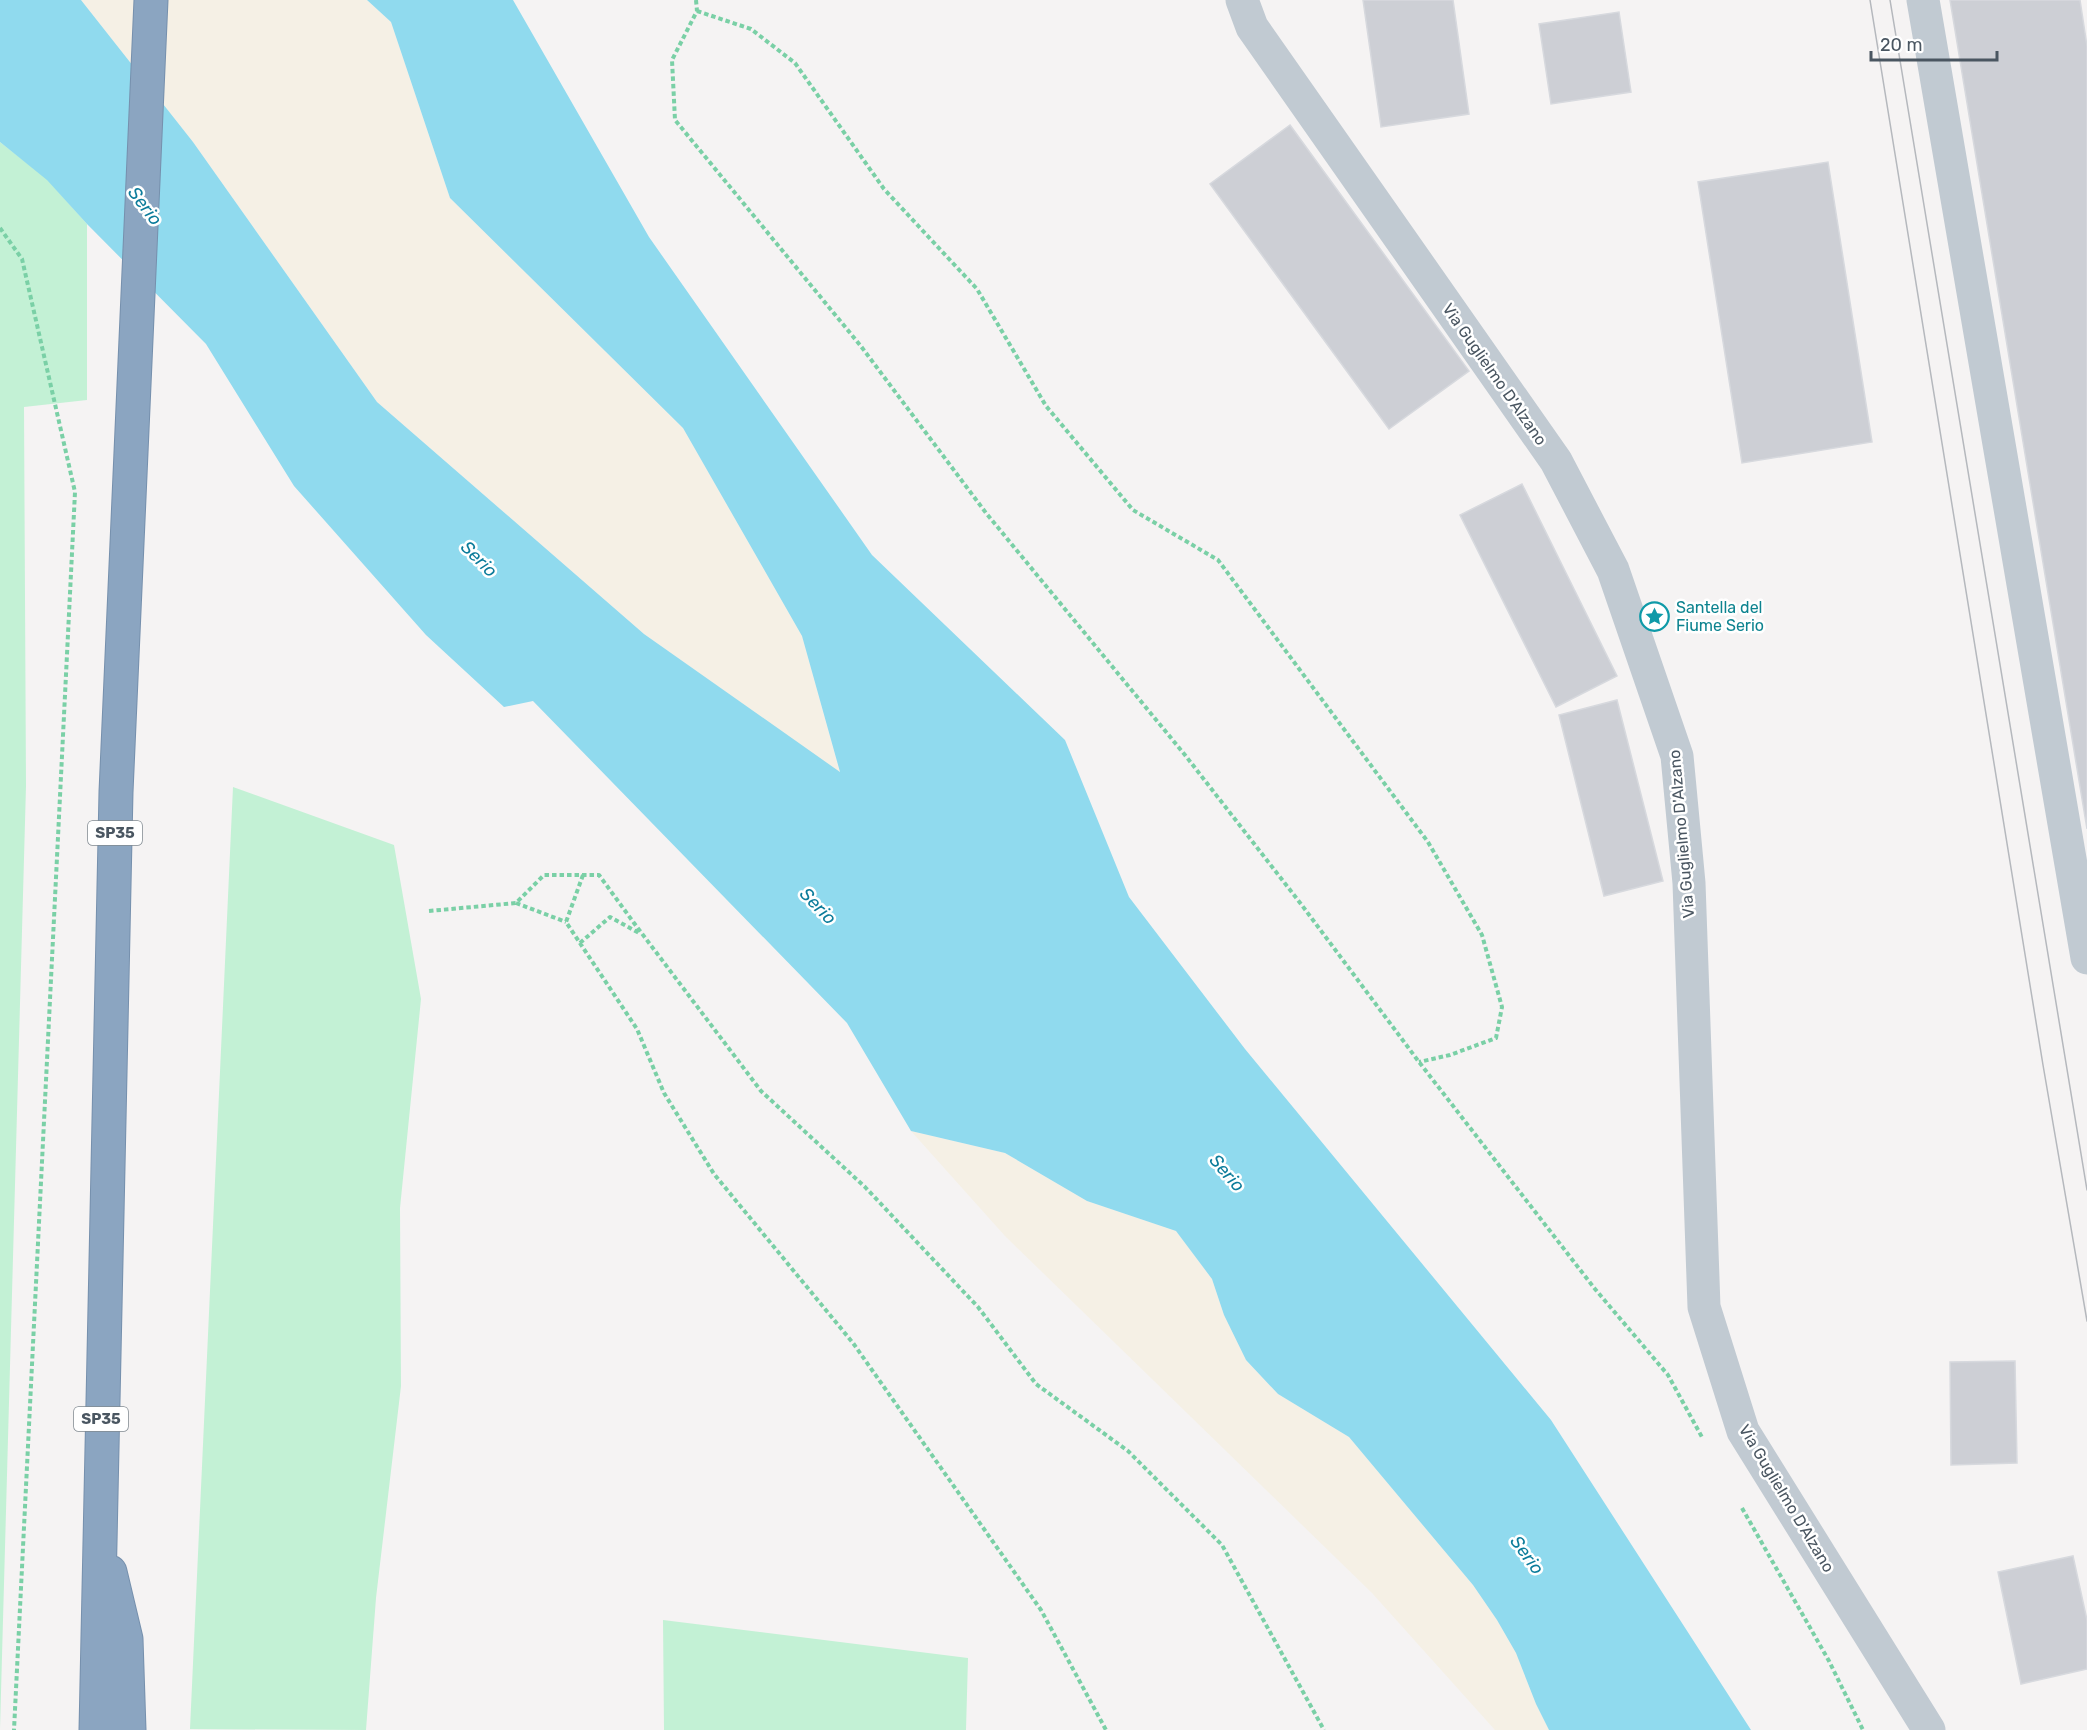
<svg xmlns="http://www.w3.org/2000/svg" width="2087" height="1730" font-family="Rubik,sans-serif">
  <rect width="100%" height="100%" fill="#f5f3f3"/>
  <path fill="#c3f1d5" d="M0,142L47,179L87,224V400L24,407L26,786L0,1729Z
    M233,787L394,845L421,999L400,1208L401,1386L376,1598L366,1730L190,1729Z
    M663,1620L968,1658L966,1730H664Z"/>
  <path fill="#f5f0e5" d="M81,0H367L391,22L450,198L683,428L802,636L840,773L644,634L377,402L193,142Z
    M911,1131L1005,1153L1087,1201L1176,1231L1212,1279L1224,1315L1246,1360L1278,1394L1349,1437L1473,1585L1497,1620L1516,1653L1536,1704L1549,1730H1495L1372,1593L1005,1236Z"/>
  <path fill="#90daee" d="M0,0H81L193,142L377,402L644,634L840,772L802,636L683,428L450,198L391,22L367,0H513L649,237L872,555L1065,740L1129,897L1245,1049L1551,1420L1751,1730H1549L1536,1704L1516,1653L1497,1620L1473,1585L1349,1437L1278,1394L1246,1360L1224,1315L1212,1279L1176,1231L1087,1201L1005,1153L911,1131L847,1023L533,701L504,707L426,635L294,486L206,344L87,224L47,180L0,142Z"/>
  <path fill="#cdcfd5" stroke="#d7d9de" stroke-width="1.5" d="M1363,0H1453L1469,114L1381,127Z
    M1950,0H2080L2087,46V829Z
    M1619,12L1631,92L1551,104L1539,24Z
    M1290,125L1469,371L1389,429L1210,184Z
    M1828,162L1872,442L1742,463L1698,182Z
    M1522,484L1617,676L1556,707L1460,515Z
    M1617,700L1663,881L1604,896L1559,715Z
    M2015,1361L2017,1463L1951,1465L1950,1362Z
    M2073,1556L2087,1620V1669L2021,1684L1998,1572Z"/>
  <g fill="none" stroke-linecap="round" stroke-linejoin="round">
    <defs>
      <path id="highway" d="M110,1572L126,1639L129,1730
        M96,1730L116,792L151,0"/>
    </defs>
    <use href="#highway" stroke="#7690ad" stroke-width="35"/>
    <path stroke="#7ad0a6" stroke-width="4" stroke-dasharray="4.5 3" stroke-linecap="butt" d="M696,0L697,11L672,60L675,120L860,345L986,513L1185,755L1301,904L1419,1062L1595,1289L1668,1375L1703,1439
      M697,11L751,29L795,63L884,189L977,289L1046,406L1133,510L1218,560L1428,842L1482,935L1502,1007L1496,1038L1450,1055L1419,1062
      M0,228L22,259L75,492L14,1730
      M583,875L566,922L637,1029L664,1093L714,1174L853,1343L1041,1610L1106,1730
      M516,903L566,922
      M429,911L516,903L544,875H599L634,923L761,1091L865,1187L978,1307L1036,1384L1128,1451L1222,1545L1324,1730
      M580,943L610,917L639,933
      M1742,1508L1829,1661L1863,1730"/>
    <path stroke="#c1cad2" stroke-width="33" d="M1242,0L1252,27L1556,461L1613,570L1677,756L1689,883L1704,1307L1743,1431L1929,1730
      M1923,0L2087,958"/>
    <use href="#highway" stroke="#8ba5c1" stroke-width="33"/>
    <path stroke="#b5b8bd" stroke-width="1.5" d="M1870,0L2043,1065L2087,1321
      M1890,0L2087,1190"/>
  </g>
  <defs>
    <symbol id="sight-ring" viewBox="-11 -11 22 22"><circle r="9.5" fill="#fff" stroke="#0f9aa8" stroke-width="1.5"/><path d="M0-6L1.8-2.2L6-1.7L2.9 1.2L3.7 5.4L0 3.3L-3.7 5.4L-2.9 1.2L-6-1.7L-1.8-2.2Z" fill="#0f9aa8"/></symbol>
  </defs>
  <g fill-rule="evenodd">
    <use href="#sight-ring" x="1638" y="600" width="33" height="33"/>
  </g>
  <g text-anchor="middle" stroke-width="5" stroke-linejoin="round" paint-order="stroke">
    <g fill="#fff" stroke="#808990" stroke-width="1.5">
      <rect x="88" y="821" width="54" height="24" rx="4.5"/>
      <rect x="74" y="1407" width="54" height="24" rx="4.5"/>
    </g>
    <g font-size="15" font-weight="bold" fill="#4a5661">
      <text x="115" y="838">SP35</text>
      <text x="101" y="1424">SP35</text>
    </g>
    <g font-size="16" fill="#4a5661" stroke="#fff">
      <text transform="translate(1495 374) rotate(55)" y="6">Via Guglielmo D'Alzano</text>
      <text transform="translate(1681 834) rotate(-95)" y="6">Via Guglielmo D'Alzano</text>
      <text transform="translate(1787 1498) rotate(59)" y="6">Via Guglielmo D'Alzano</text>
    </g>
    <g font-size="16" fill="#0d838f" stroke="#fff" text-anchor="start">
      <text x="1676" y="613">Santella del<tspan x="1676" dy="18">Fiume Serio</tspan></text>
    </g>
    <g font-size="18" font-style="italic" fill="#0c7c9b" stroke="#fff">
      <text transform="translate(145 206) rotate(53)" y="6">Serio</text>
      <text transform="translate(479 559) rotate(45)" y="6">Serio</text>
      <text transform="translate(818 906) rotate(46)" y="6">Serio</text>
      <text transform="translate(1227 1173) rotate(49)" y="6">Serio</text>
      <text transform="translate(1527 1555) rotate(54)" y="6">Serio</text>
    </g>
  </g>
  <path d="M1871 51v9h126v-9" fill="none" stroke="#4a5661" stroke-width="3"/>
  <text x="1880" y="51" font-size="18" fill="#4a5661" stroke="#ffffff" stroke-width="4.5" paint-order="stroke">20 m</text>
</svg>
